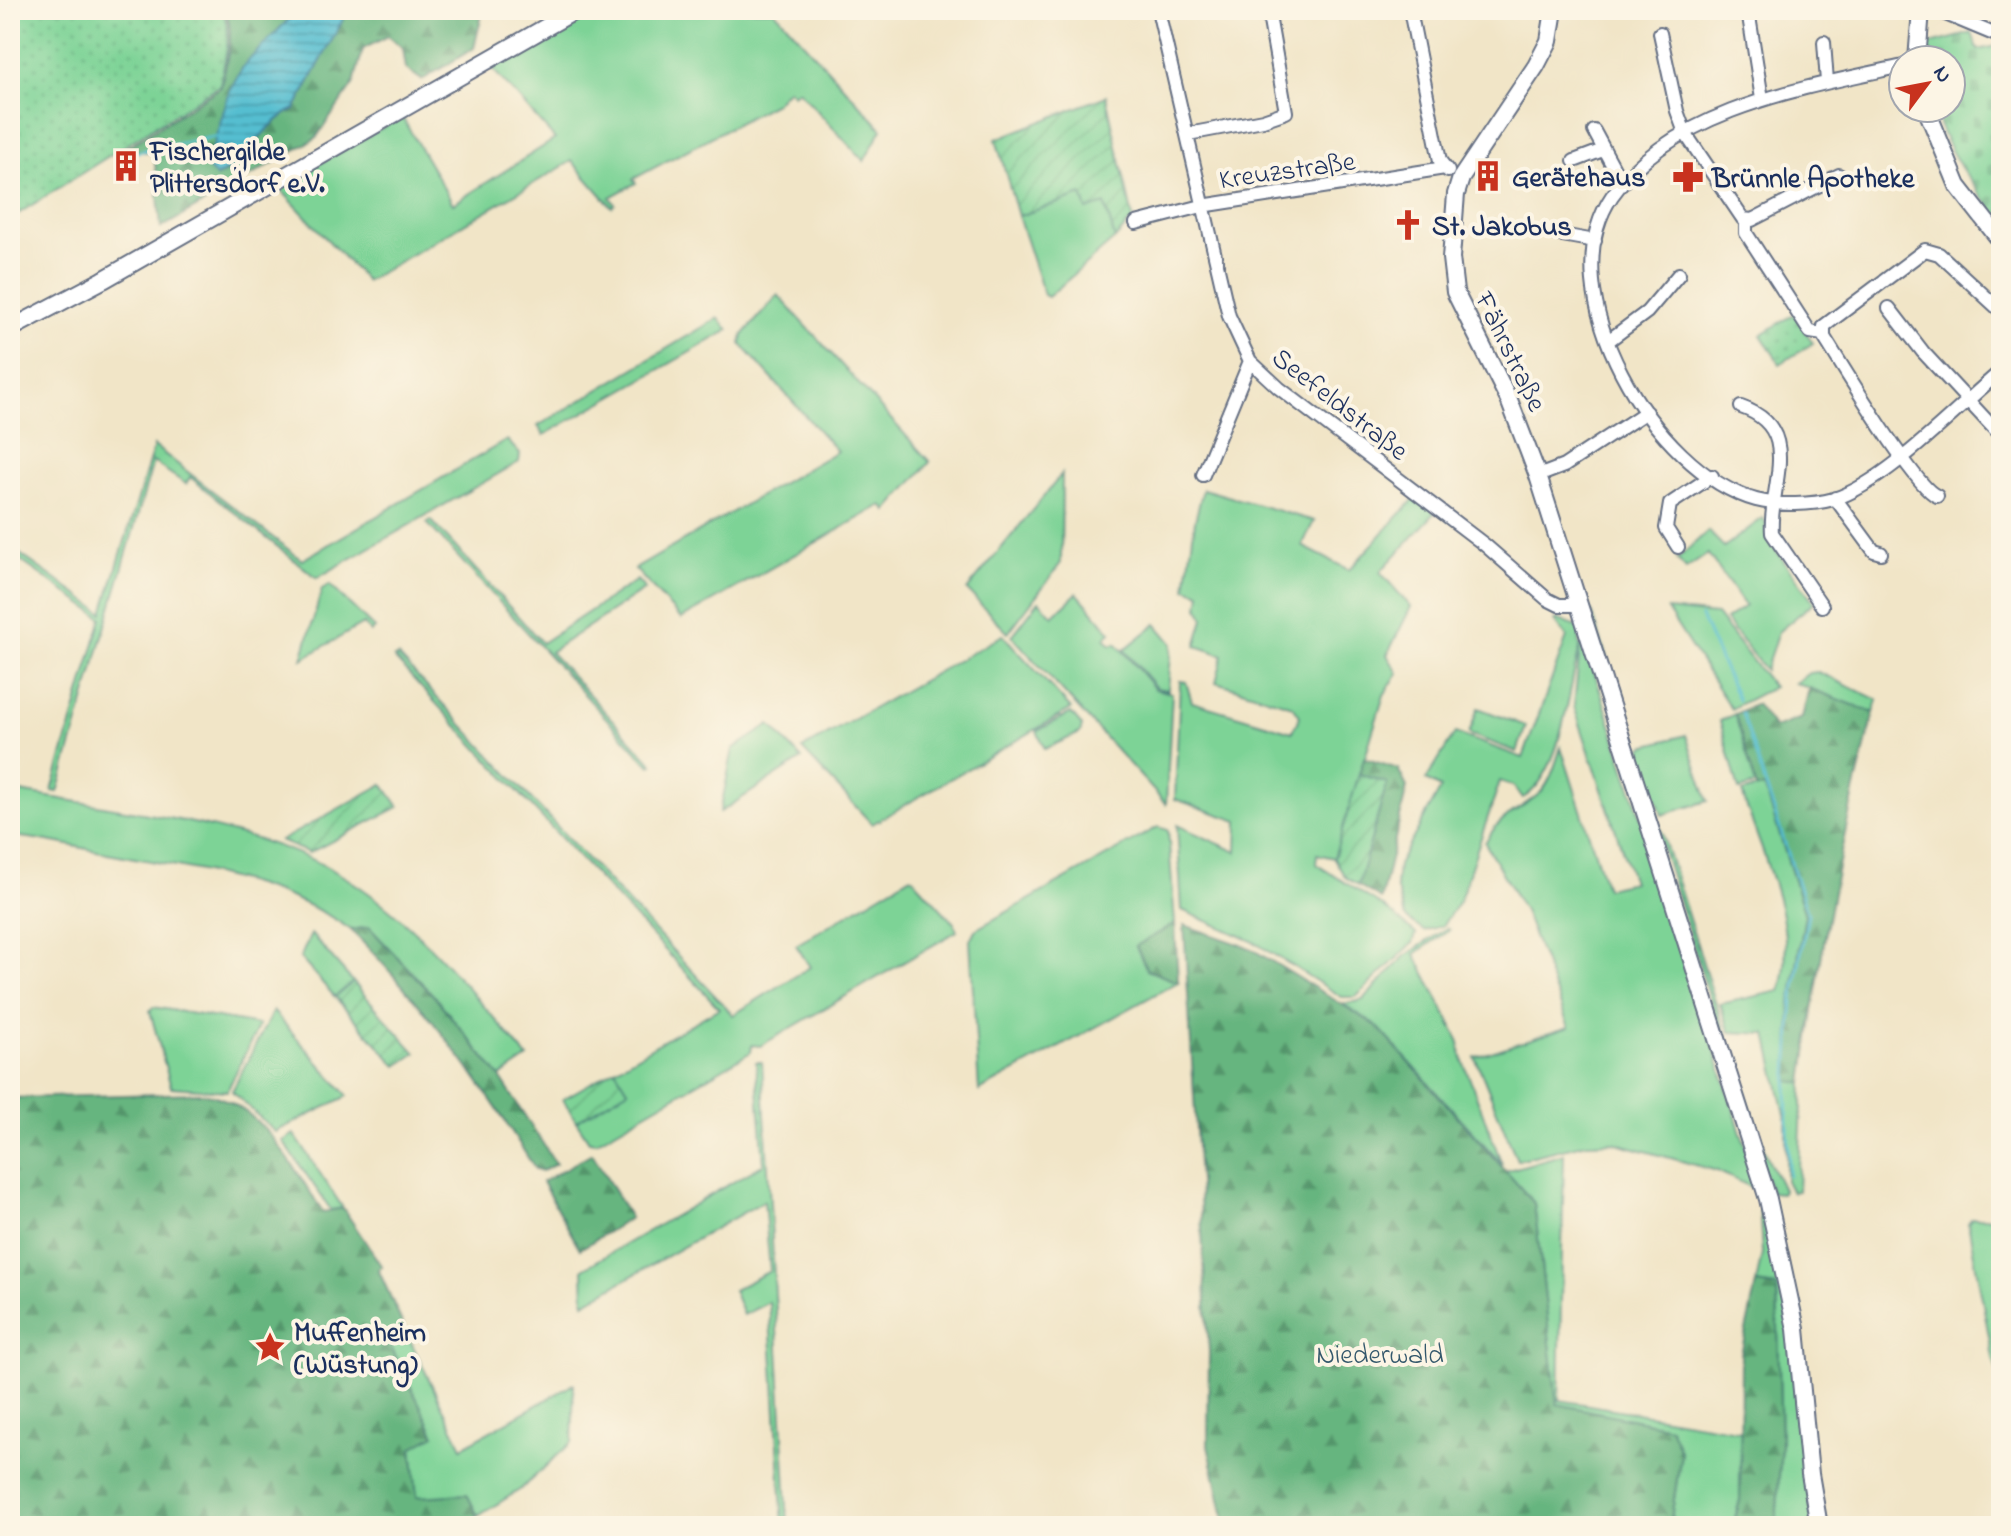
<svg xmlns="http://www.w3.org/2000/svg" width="2011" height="1536" font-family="'Indie Flower',sans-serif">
  <defs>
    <pattern id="forest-firs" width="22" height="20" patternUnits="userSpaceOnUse" patternTransform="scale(2)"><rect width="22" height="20" fill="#66b57f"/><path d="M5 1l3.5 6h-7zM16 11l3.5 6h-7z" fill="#53946b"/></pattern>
    <pattern id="cemetery-stones" width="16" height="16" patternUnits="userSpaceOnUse" patternTransform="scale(2)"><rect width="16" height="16" fill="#7dd396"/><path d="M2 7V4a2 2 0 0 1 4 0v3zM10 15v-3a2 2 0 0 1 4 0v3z" fill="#6bb584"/></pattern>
    <pattern id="park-dots" width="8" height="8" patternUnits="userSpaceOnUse" patternTransform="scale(2)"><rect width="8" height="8" fill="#7dd396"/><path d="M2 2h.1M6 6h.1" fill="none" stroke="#6bb584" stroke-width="1.8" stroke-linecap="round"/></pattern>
    <pattern id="garden-furrows" width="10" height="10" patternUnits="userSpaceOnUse" patternTransform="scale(2)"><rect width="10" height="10" fill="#7dd396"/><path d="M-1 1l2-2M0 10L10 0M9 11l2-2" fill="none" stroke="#6bb584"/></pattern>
    <pattern id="water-rules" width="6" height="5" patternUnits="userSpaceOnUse" patternTransform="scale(2)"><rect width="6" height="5" fill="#54bed0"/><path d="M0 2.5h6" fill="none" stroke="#459bac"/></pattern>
  </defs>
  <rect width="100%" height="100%" fill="#fcf5e5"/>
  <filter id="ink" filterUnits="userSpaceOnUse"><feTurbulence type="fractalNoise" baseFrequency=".0125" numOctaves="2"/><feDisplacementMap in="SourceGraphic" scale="16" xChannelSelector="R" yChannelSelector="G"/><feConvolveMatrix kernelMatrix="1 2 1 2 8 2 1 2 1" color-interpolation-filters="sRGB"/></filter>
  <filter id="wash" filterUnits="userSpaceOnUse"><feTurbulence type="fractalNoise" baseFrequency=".006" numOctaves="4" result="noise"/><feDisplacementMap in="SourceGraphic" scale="32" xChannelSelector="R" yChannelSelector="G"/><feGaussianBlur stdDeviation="1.8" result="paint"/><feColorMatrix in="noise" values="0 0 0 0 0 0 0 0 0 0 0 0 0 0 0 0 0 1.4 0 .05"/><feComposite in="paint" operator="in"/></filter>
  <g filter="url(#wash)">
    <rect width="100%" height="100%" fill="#f1e5c7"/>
    <path fill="#7dd396" stroke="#4c817a" stroke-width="2" d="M584,10H774L882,129L864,161L798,90L793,94L788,89L775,103L633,179L636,183L610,197L615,204L612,207L572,161L366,281L282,191L283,184L402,117L453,204L555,139L489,65Z
      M1082,195L1105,204L1115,239L1048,297L1044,295L1018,216Z
      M778,295L930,462L887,511L882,505L681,619L635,569L837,451L741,344L743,335Z
      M718,318L729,330L544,435L538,426Z
      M507,440L520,454L519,462L317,578L190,477L186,484L153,462L58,792L52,791L102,618L10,553V547L103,613L154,446L302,560Z
      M1062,474L1061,563L1008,633L967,590Z
      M1203,489L1314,521L1302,546L1349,570L1414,499L1435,513L1380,572L1411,607L1387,655L1398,673L1384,695L1334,858L1317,854L1316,864L1385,908L1416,934L1413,943L1356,997H1342L1252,941L1182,910L1177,825L1237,852L1238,821L1175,799L1180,681L1186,682L1192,702L1292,732L1300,716L1293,706L1216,682L1223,655L1196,646L1204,618L1199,607L1201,593L1186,588L1195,521Z
      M1763,518L1767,525L1768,540L1814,602L1778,632L1765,670L1725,620L1745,606L1708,554L1686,569L1677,559L1708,531L1724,547Z
      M431,520L542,643L637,580L645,589L550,652L653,764L650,766L427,523Z
      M330,585L375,629L371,632L363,624L302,659L322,589Z
      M1077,593L1111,632L1105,638L1111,645L1116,643L1155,689L1172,693L1166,804L1012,636L1039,601L1053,616Z
      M1587,610L1592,612L1728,1042L1765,1152L1783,1190L1781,1193L1771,1192Z
      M1667,610L1716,615L1773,687L1731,709Z
      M1557,619L1579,628L1580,647L1586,646L1757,1183L1753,1188L1717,1171L1613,1142L1587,1143L1517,1160L1475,1057L1569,1027L1524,911L1485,843C1501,813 1517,813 1540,793C1551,782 1556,762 1561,747L1606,888L1633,882L1574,706L1580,648C1568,688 1562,776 1523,798L1514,786L1500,781L1460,900L1442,926L1424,931L1405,918L1396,886L1398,865L1441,788L1426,780L1455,733L1523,758L1567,637L1555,621Z
      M1156,624L1172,643L1168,690L1156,688L1124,650Z
      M1003,635L1071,709L872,824L802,749Z
      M398,656L733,1015L810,967L796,945L911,876L954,923L957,931L760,1046L752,1045L751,1052L596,1142L589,1141L576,1121L628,1090L615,1069L719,1008L394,658Z
      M1818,672L1878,700L1874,713L1795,683L1809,673Z
      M1478,708L1526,726L1517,752L1469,734Z
      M1071,713L1082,726L1080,733L1045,749L1037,731Z
      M1735,714L1756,785L1739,790L1720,721Z
      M770,725L802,759L720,812L733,749Z
      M1686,735L1708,801L1662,815L1641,752L1644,746Z
      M1764,786L1805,915L1791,1002L1788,1080L1803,1083L1798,1191L1792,1192L1786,1181V1119L1767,1034L1730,1032L1720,1004L1780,991C1800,926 1762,856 1742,793Z
      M10,790C108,809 252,823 338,873C414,917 471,992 528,1058L500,1077L435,997L369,927L351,930C283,881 188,868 107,853C75,847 42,838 10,836Z
      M1158,827L1168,830L1175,924L1136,947L1147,970L1178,982L979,1091L970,940L975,930Z
      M1447,928L1449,930L1415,954L1458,1038L1463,1061L1502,1164L1377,1026L1343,1004L1363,1000L1405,956Z
      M311,934L353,982L335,997L300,958Z
      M153,1007L259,1025L227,1091L171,1087L150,1011Z
      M273,1011L348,1096L275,1132L232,1091Z
      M756,1062H762L788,1526H783L769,1302L743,1315L733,1290L770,1271L764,1201L584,1303L583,1269L764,1164Z
      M294,1134L343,1208L331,1210L283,1141Z
      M1564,1154L1559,1400L1743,1431L1740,1500L1733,1526H1670L1681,1453L1669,1427L1557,1405L1534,1203L1505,1171Z
      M1759,1202L1787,1295L1813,1526H1776L1781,1444L1777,1287L1756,1284L1762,1253Z
      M1972,1218H2001V1383L1993,1358L1968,1223Z
      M407,1334L462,1447L574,1384L572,1442L521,1489L478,1516L467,1495L417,1498L412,1448L390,1345Z"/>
    <path fill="url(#forest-firs)" stroke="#40726e" stroke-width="2" d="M225,10H298L244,65L230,90L217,177C248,160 263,123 295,109L348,10H483L474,48L422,80L406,69L403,48L388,36L363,49L354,83L316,138L161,228L154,153L125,149L221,87C226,61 236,35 225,10Z
      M1809,688L1874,713C1841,835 1819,957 1803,1083L1788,1081L1791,1002L1805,915L1765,787L1757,789L1735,714L1756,704L1774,728L1802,718Z
      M1364,758L1398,769L1407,787L1381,899L1358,885L1387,784L1359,774Z
      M1175,924L1178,982L1147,970L1136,946Z
      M1184,925L1250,948L1377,1026L1534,1203L1557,1404L1670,1427L1681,1453L1670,1526H1226L1208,1445L1209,1352Z
      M369,927L435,997L500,1077L556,1164L542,1171L535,1169C483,1082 422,1002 351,930Z
      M200,1093C259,1099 293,1167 323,1212L343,1208L382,1267L378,1269L407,1334L390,1345L435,1435L412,1448L417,1497L467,1494L478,1516L468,1526H10V1098Z
      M592,1153L630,1218L580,1249L542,1182Z
      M1756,1284L1777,1287L1781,1444L1776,1526H1733L1740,1500L1741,1354Z"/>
    <path fill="url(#cemetery-stones)" stroke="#4c817a" stroke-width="2" d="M1972,33L1978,50L2001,45V220C1972,185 1947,153 1933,108H1951V60H1927V45Z"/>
    <path fill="url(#park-dots)" stroke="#4c817a" stroke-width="2" d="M10,10H222C234,34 224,60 220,85L10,219Z
      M1794,314L1813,343L1780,364L1761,335Z"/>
    <path fill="url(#garden-furrows)" stroke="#4c817a" stroke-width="2" d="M1106,96L1133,219L1115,239L1105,204L1087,210L1082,195L1018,216L996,139Z
      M1359,774L1387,783L1358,885L1345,877L1334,858Z
      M383,784L399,807L309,853L280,841Z
      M353,982L416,1053L397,1066L335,997Z
      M615,1069L628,1090L576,1121L563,1099Z"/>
    <path fill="url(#water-rules)" stroke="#387697" stroke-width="2" d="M298,10H348L295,109C263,123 248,160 216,177L207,166L230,90L244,65Z"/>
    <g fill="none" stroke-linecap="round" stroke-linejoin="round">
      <path stroke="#54bed0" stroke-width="3" d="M121,155L219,136
        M1701,617L1738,700
        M1742,713L1808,914L1793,998L1787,1088L1789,1175"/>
    </g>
  </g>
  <g filter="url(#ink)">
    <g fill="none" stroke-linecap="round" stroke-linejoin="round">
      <defs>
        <path id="minor" d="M1158,10L1229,316L1250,361L1279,388L1485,545L1547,599L1559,605H1579
          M1410,10L1440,161L1448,171
          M1748,10L1762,99
          M1936,10L2001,37
          M1660,33L1677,111L1685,133L1743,219L1752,220L1839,175
          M1824,42L1827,82
          M1903,66C1807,87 1672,109 1612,196C1547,292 1655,472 1756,500C1779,506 1812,505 1834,499C1886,483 1958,407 2001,371
          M1594,131L1615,170L1625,181
          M1188,134L1263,120L1286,112L1268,10
          M1574,161L1603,150
          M1746,220V233L1810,332L1823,334
          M1136,223L1202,206L1445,168
          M1551,233L1595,241
          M1889,308L1923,352L2001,436
          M1608,341L1647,312L1679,274
          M1741,407C1805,429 1768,487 1772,533L1822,606
          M1203,475L1250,361
          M1538,476L1564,466L1646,412
          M1937,496C1915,488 1842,365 1824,337V326L1925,250L1939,254L2001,311
          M1835,498L1874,551L1881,553
          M1678,547L1666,528L1670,504L1712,476"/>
        <path id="major" d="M1554,10L1549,41L1536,66L1461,178L1456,194L1451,258L1455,292L1509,400L1538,476L1768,1199L1796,1329L1810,1474L1819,1526
          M1917,60L1921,10
          M1926,108L1958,186L2001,241
          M10,329L103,280L576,10"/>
      </defs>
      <use href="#minor" stroke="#666f83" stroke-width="16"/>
      <use href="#major" stroke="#666f83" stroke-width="20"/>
      <use href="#minor" stroke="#fff" stroke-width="12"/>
      <use href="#major" stroke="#fff" stroke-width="16"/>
    </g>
  </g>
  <defs>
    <symbol id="building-bare" viewBox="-9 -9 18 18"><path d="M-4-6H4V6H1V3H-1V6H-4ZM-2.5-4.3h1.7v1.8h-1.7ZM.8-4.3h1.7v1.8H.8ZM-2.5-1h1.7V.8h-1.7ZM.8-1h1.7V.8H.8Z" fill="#c8321e" stroke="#fcf5e5" stroke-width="2.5" paint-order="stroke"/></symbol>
    <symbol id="pharmacy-bare" viewBox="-9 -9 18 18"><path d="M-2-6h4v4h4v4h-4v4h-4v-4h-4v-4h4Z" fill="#c8321e" stroke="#fcf5e5" stroke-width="2.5" paint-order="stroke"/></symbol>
    <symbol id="church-bare" viewBox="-9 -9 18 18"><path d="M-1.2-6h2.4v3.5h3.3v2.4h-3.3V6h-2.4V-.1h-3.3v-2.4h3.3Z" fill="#c8321e" stroke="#fcf5e5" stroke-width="2.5" paint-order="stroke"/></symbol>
    <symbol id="sight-bare" viewBox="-9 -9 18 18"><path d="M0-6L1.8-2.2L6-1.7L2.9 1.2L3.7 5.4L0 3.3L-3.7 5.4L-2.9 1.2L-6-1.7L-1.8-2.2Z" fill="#c8321e" stroke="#fcf5e5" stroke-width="2.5" paint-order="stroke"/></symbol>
  </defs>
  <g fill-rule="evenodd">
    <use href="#building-bare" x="104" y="144" width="44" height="44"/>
    <use href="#building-bare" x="1466" y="154" width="44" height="44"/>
    <use href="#pharmacy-bare" x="1666" y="155" width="44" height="44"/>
    <use href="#church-bare" x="1386" y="203" width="44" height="44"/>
    <use href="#sight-bare" x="248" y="1325" width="44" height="44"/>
  </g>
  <g text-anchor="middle" stroke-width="8" stroke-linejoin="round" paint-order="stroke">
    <g font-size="28" font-weight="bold" fill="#1b2f5e" stroke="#fcf5e5" text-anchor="start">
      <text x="150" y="160">Fischergilde<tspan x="150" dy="32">Plittersdorf e.V.</tspan></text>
      <text x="1512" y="186">Gerätehaus</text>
      <text x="1712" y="187">Brünnle Apotheke</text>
      <text x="1432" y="235">St. Jakobus</text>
      <text x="294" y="1341">Muffenheim<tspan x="294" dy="32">(Wüstung)</tspan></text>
    </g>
    <g font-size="28" fill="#1b2f5e" stroke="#fcf5e5">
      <text transform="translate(1287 169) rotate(-8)" y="10">Kreuzstraße</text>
      <text transform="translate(1512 351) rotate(64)" y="10">Fährstraße</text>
      <text transform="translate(1341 403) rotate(38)" y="10">Seefeldstraße</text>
    </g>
    <g font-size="28" fill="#34586c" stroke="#fcf5e5">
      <text x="1380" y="1363">Niederwald</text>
    </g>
  </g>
  <rect width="2011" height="1536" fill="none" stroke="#fcf5e5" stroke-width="40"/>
  <g transform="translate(1927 84) rotate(58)"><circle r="38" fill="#fcf5e5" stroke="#a2a6af" stroke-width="2"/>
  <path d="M0-6L14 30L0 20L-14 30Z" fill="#c8321e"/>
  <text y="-12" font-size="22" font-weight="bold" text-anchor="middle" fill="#1b2f5e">N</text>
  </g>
</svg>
